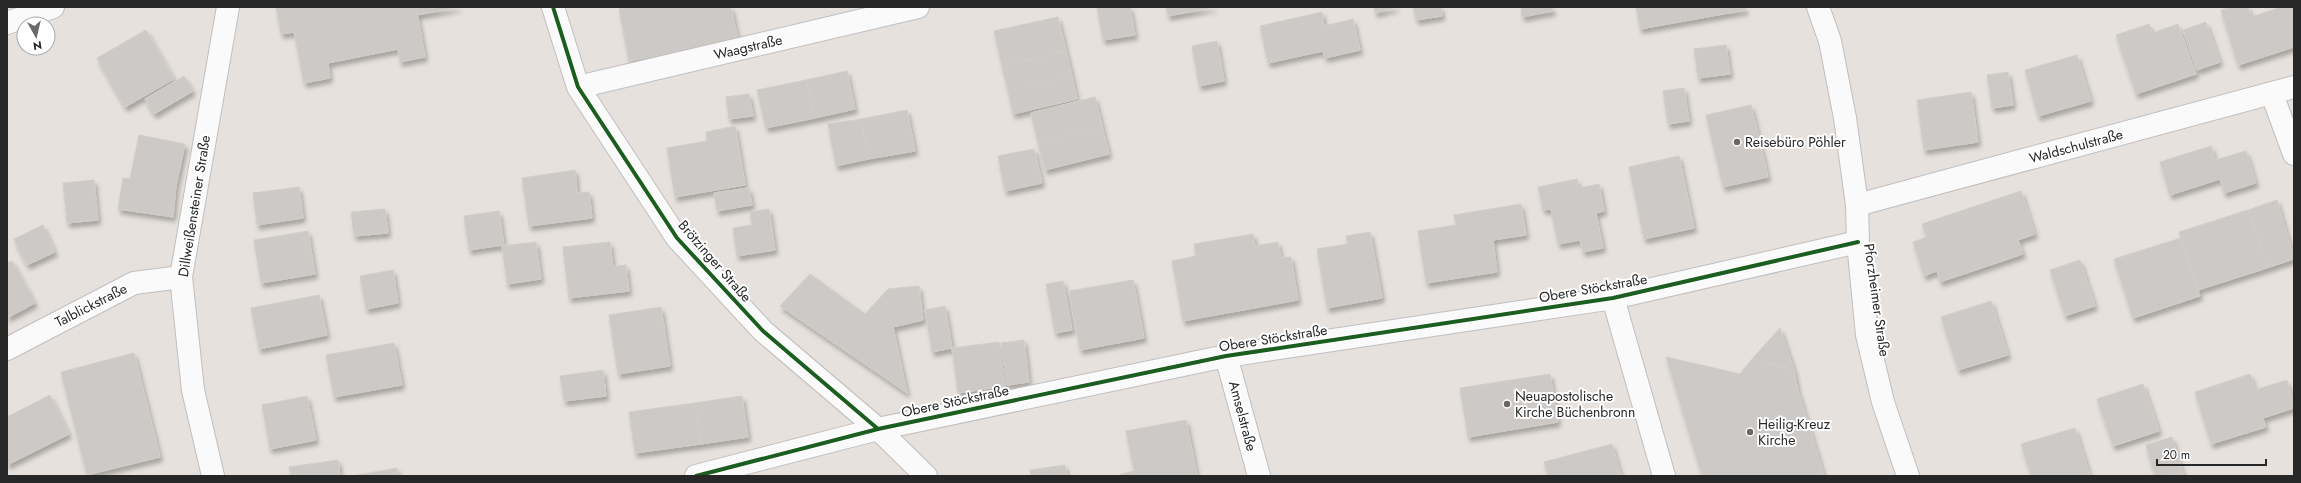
<svg xmlns="http://www.w3.org/2000/svg" width="2301" height="483" font-family="Jost,sans-serif">
  <defs>
    <filter id="shadow"><feDropShadow dx="2.5" dy="4.5" stdDeviation="2" flood-color="#0004"/></filter>
  </defs>
  <rect width="100%" height="100%" fill="#e6e1dc"/>
  <path fill="#ccc9c6" stroke="#d1cdc9" filter="url(#shadow)" d="M276,7H416L425,57L400,62L398,49L328,63L330,78L304,83L294,32L281,34Z
    M416,7H459L417,15Z
    M628,7H731L738,40L629,61L619,9Z
    M1097,7H1130L1135,35L1103,40Z
    M1166,7H1214L1168,16Z
    M1374,7H1397L1375,13Z
    M1413,7H1441L1442,16L1416,20Z
    M1521,7H1552L1553,11L1522,17Z
    M1636,7H1745L1746,10L1640,29Z
    M2232,7H2248L2251,17L2281,7H2293L2294,47L2238,65L2221,10Z
    M1322,12L1324,26L1353,19L1360,50L1325,58L1323,51L1268,63L1260,26Z
    M1058,17L1066,51L1002,66L994,31Z
    M2206,22L2220,62L2197,70L2183,30Z
    M2149,24L2152,33L2178,24L2196,74L2136,94L2116,35Z
    M146,30L174,79L125,107L97,58Z
    M1217,41L1224,81L1199,86L1192,46Z
    M1726,45L1730,74L1698,78L1694,49Z
    M1066,51L1072,76L1008,91L1002,66Z
    M2077,55L2091,101L2038,116L2025,70Z
    M847,71L855,109L815,118L806,80Z
    M2008,72L2013,105L1992,108L1987,75Z
    M184,76L193,91L154,114L145,99Z
    M1072,76L1077,99L1013,114L1008,91Z
    M806,80L815,118L766,128L757,90Z
    M1684,88L1689,121L1668,124L1663,91Z
    M1971,92L1978,142L1924,150L1917,100Z
    M749,94L753,116L729,119L726,97Z
    M1095,97L1102,126L1038,143L1031,113Z
    M1751,105L1768,177L1723,187L1706,115Z
    M907,110L915,151L868,159L861,119Z
    M861,119L868,159L836,166L828,124Z
    M735,126L745,185L675,197L667,148L707,141L706,132Z
    M1102,126L1109,154L1045,170L1038,143Z
    M139,135L185,144L176,186L173,217L118,209L123,178L130,179Z
    M2211,146L2215,160L2246,151L2256,183L2224,193L2220,179L2170,195L2160,162Z
    M1034,149L1042,183L1005,191L998,156Z
    M1679,156L1694,228L1644,239L1629,167Z
    M575,170L577,193L589,192L592,218L529,226L522,178Z
    M1577,179L1579,188L1599,184L1604,211L1596,213L1603,248L1583,252L1580,240L1558,244L1551,209L1543,210L1538,187Z
    M94,180L98,220L67,223L63,183Z
    M299,187L303,218L257,225L253,193Z
    M749,188L752,205L717,211L714,193Z
    M2021,191L2035,234L2018,240L2023,254L1940,282L1937,271L1924,276L1913,242L1927,237L1922,224Z
    M2277,200L2294,259L2267,268L2248,210Z
    M1521,204L1526,235L1493,240L1497,272L1426,283L1418,231L1456,225L1454,215Z
    M385,209L388,233L354,236L351,212Z
    M769,209L775,250L737,256L733,228L752,225L750,212Z
    M2248,210L2267,268L2198,290L2179,232Z
    M499,211L504,245L469,250L464,216Z
    M43,225L55,252L27,265L14,239Z
    M308,231L315,274L261,283L254,240Z
    M1370,232L1382,298L1327,308L1317,249L1348,244L1346,236Z
    M1253,234L1255,246L1278,242L1281,258L1291,257L1298,300L1183,321L1172,261L1196,256L1194,244Z
    M2181,238L2200,296L2133,318L2114,259Z
    M536,242L541,279L507,284L502,246Z
    M610,242L613,267L626,265L629,291L569,298L563,247Z
    M2080,260L2095,306L2065,316L2050,270Z
    M12,261L35,303L7,318V263Z
    M393,270L398,303L366,309L360,276Z
    M810,274L865,314L888,289L919,286L923,320L893,327L907,393L780,306Z
    M1133,280L1144,338L1080,350L1069,291Z
    M1063,281L1072,330L1055,333L1046,284Z
    M319,295L327,335L259,349L251,308Z
    M1991,301L2008,355L1958,370L1941,317Z
    M945,306L952,348L932,352L925,310Z
    M661,307L670,366L618,374L609,315Z
    M1780,328L1794,370L1752,359Z
    M1024,340L1029,382L1007,385L1001,343Z
    M999,342L1005,386L958,393L952,348Z
    M394,343L402,385L334,397L326,355Z
    M134,353L160,457L87,475L61,372Z
    M1666,357L1740,374L1752,359L1794,370L1797,387L1824,476H1702Z
    M603,370L606,396L564,401L560,376Z
    M1550,374L1558,422L1468,437L1460,388Z
    M2250,374L2255,390L2287,380L2294,408L2263,418L2266,427L2211,444L2195,392Z
    M2143,384L2159,431L2113,446L2097,399Z
    M50,395L69,434L7,465V417Z
    M307,396L316,440L270,449L262,405Z
    M742,396L748,437L701,444L695,403Z
    M695,403L701,444L635,453L629,412Z
    M1186,420L1197,476H1121V474L1134,471L1126,431Z
    M2075,428L2090,476H2031L2021,444Z
    M2172,437L2183,474L2155,476L2146,445Z
    M1612,444L1621,476H1548L1544,462Z
    M338,460L340,476H291L289,467Z
    M1065,465L1067,476H1031L1030,470Z
    M397,468L398,476H352L363,474Z"/>
  <g fill="none" stroke-linecap="round" stroke-linejoin="round">
    <defs>
      <path id="minor" d="M553,7L578,87L677,238L763,331L878,429L926,476
        M7,23L53,7
        M578,87L918,7
        M2272,94L2294,154
        M1857,205L2294,87
        M1613,298L1664,476
        M7,349L134,283L181,277
        M1226,356L1259,476
        M213,476L193,390L181,277L228,7
        M696,476L878,429L1226,356L1613,298L1858,242"/>
      <path id="secondary" d="M1818,7L1830,41L1845,118L1857,205L1858,242L1867,335L1883,402L1908,476"/>
    </defs>
    <use href="#minor" stroke="#c0bebe" stroke-width="24"/>
    <use href="#secondary" stroke="#c0bebe" stroke-width="24"/>
    <use href="#minor" stroke="#fbfafa" stroke-width="22"/>
    <use href="#secondary" stroke="#fbfafa" stroke-width="22"/>
    <defs>
      <path id="cycleway" d="M553,7L578,87L677,238L763,331L878,429
        M696,476L878,429L1226,356L1613,298L1858,242"/>
    </defs>
    <use href="#cycleway" stroke="#fff" stroke-width="6"/>
    <use href="#cycleway" stroke="#1b5e20" stroke-width="4"/>
  </g>
  <g fill="#6a6866" stroke="#fff" stroke-width="1.5">
    <circle cx="1737" cy="142" r="4"/>
    <circle cx="1507" cy="404" r="4"/>
    <circle cx="1750" cy="432" r="4"/>
  </g>
  <g text-anchor="middle" stroke-width="4" stroke-linejoin="round" paint-order="stroke">
    <g font-size="14" fill="#272727" stroke="#fff">
      <text transform="translate(748 47) rotate(-13)" y="5">Waagstraße</text>
      <text transform="translate(2076 146) rotate(-15)" y="5">Waldschulstraße</text>
      <text transform="translate(194 206) rotate(-81)" y="5">Dillweißensteiner Straße</text>
      <text transform="translate(715 261) rotate(49)" y="5">Brötzinger Straße</text>
      <text transform="translate(1593 288) rotate(-10)" y="5">Obere Stöckstraße</text>
      <text transform="translate(1877 300) rotate(82)" y="5">Pforzheimer Straße</text>
      <text transform="translate(91 305) rotate(-27)" y="5">Talblickstraße</text>
      <text transform="translate(1273 338) rotate(-9)" y="5">Obere Stöckstraße</text>
      <text transform="translate(955 401) rotate(-12)" y="5">Obere Stöckstraße</text>
      <text transform="translate(1243 416) rotate(75)" y="5">Amselstraße</text>
    </g>
    <g font-size="14" fill="#272727" stroke="#fff" text-anchor="start">
      <text x="1745" y="147">Reisebüro Pöhler</text>
      <text x="1515" y="401">Neuapostolische<tspan x="1515" dy="16">Kirche Büchenbronn</tspan></text>
      <text x="1758" y="429">Heilig-Kreuz<tspan x="1758" dy="16">Kirche</tspan></text>
    </g>
  </g>
  <rect width="2301" height="483" fill="none" stroke="#272727" stroke-width="16"/>
  <g transform="translate(36 36) rotate(172)"><circle r="19" fill="#ffffff" stroke="#a9a9a9"/>
  <path d="M0-3L7 15L0 10L-7 15Z" fill="#6a6866"/>
  <text y="-6" font-size="11" font-weight="bold" text-anchor="middle" fill="#272727">N</text>
  </g>
  <path d="M2157 459v6h109v-6" fill="none" stroke="#272727" stroke-width="2"/>
  <text x="2163" y="459" font-size="12" fill="#272727" stroke="#ffffff" stroke-width="3" paint-order="stroke">20 m</text>
</svg>
